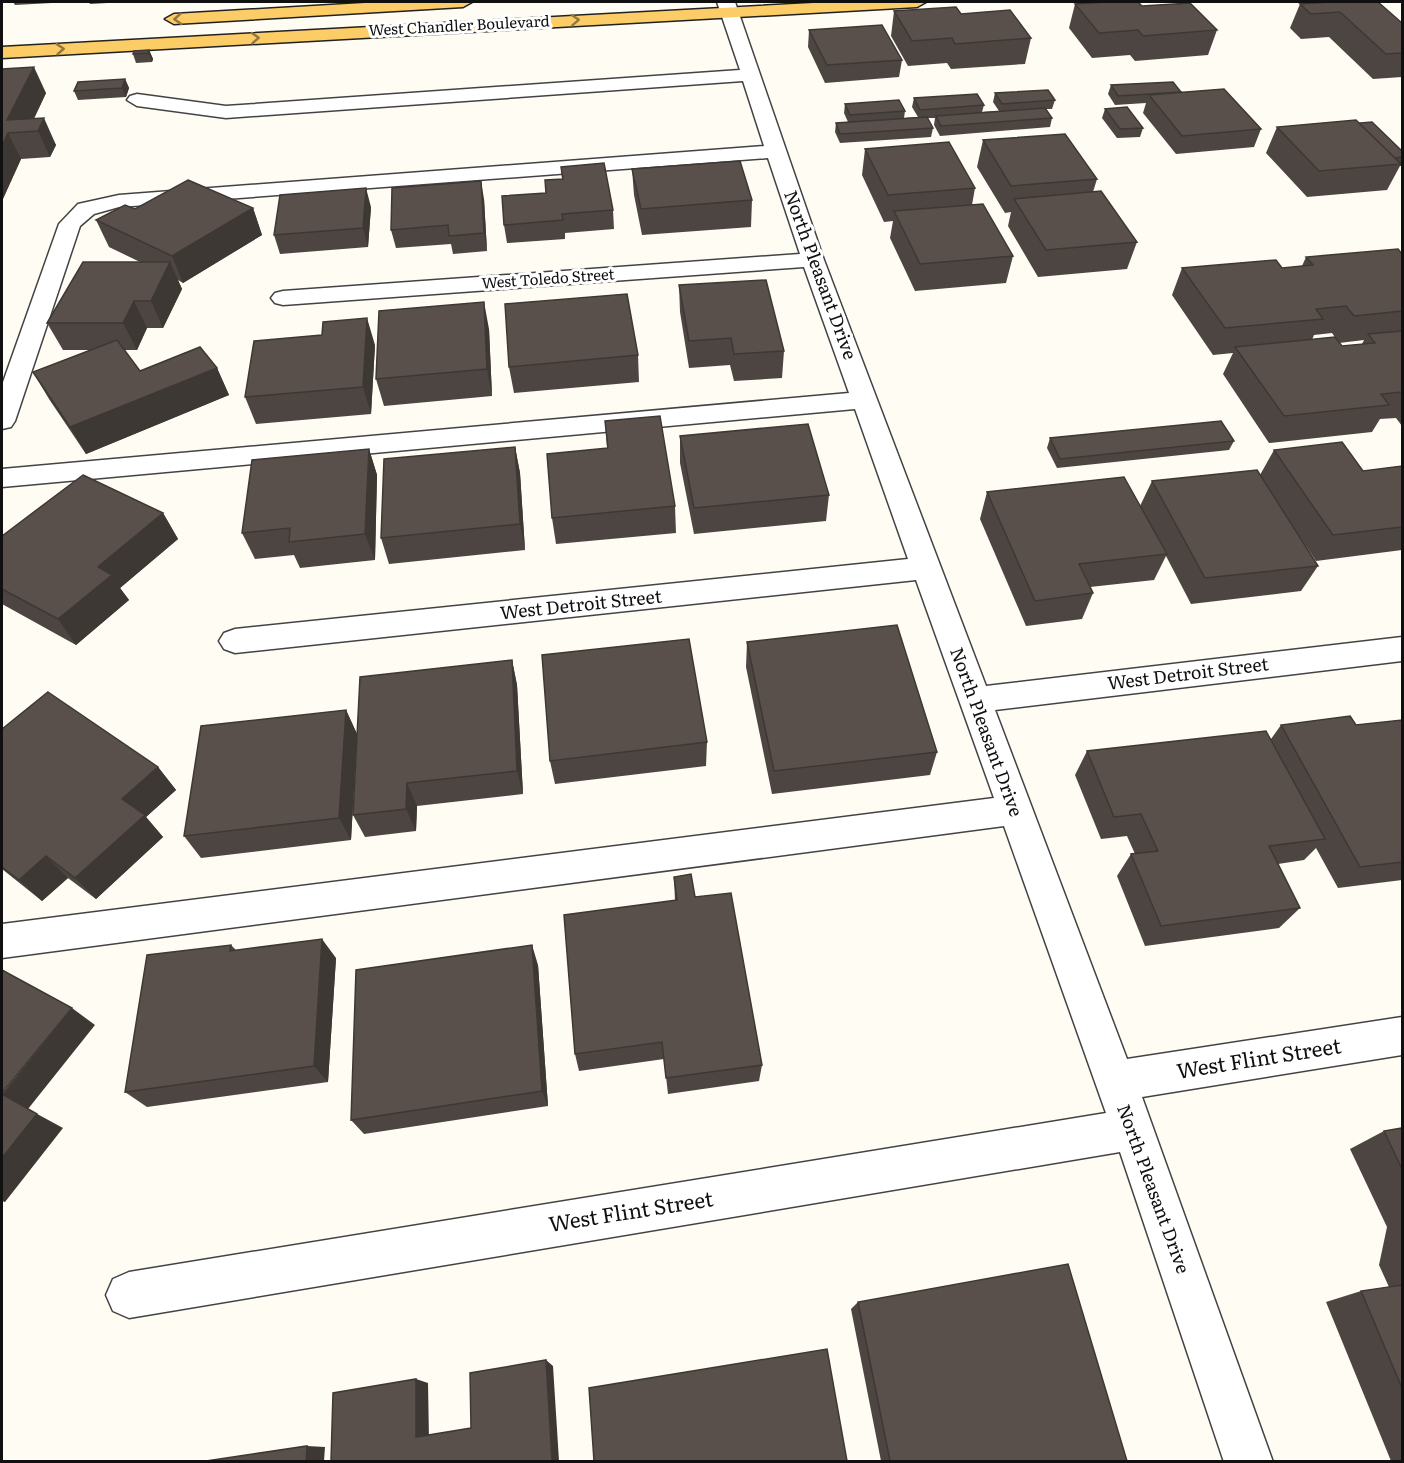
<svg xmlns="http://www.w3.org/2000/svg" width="1404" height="1463" font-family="Literata,serif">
  <rect width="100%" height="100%" fill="#fffcf3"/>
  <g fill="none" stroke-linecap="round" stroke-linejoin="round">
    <defs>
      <path id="minor" d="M717,2H735L824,260L986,686L1402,637V661L995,710L1127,1059L1402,1017V1055L1142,1097L1273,1462H1224L1120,1152L129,1318L113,1311L106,1295L113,1279L129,1272L1106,1113L1004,826L2,958V924L994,798L916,580L235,653L224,649L219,641L224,633L235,629L908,559L855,409L2,487V469L849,393L804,267L283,305L275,303L271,298L275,293L283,291L800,254L768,158L119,207L94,214L80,226L15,421L11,427L2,429V385L59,224L78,204L119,195L764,146L743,81L226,118L137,106L127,100L130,96L137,94L226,106L740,70Z"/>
      <path id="major" d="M382,2H472L463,7L174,24L165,19L174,14Z
        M832,2H926L917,7L2,58V47Z"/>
    </defs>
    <use href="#minor" stroke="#434343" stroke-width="3"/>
    <use href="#major" stroke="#212121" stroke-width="3"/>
    <use href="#minor" fill="#fff" fill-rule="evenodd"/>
    <use href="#major" fill="#fccc67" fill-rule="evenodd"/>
  </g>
  <path fill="#4d4541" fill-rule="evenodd" d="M13,2H70L15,5Z
    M89,2H125L90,4Z
    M1075,4L1142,6L1217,30L1208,55L1135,61L1130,55L1092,58L1069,28Z
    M1300,4L1402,23V77L1373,79L1329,37L1301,39L1290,28Z
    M894,11L961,14L1031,38L1025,64L951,69L947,63L908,66L891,36Z
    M809,30L902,60L899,77L825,83L808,47Z
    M149,50L153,59L152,62L136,63L133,54Z
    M2,69L46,93L34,119L56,145L50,157L21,159L2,201Z
    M125,79L129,88L126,97L78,100L74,91Z
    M1111,85L1181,92L1261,129L1254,147L1176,154L1143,113L1146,103L1115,105L1108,94Z
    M995,93L1055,100L1052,109H1046L1052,118L1050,127L940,136L934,125L935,118H928L933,128L931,137L840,143L835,132L836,123L848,122L844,113L845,104L905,111L904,118L918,117L912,107L914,98L984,105L982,112L999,111L993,102Z
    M1105,109L1143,128L1140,137L1117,138L1102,118Z
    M1359,123L1402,157V166H1400L1387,190L1307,197L1266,153L1277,127Z
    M983,140L1097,179L1093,192L1137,242L1127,269L1038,277L1008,226L1011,212L1005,213L977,167Z
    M865,149L975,188L972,205L1013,256L1006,283L915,291L890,238L893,221L884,222L862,175Z
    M561,167L613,210L614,229L565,233V239L507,243L504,225L546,193L562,179Z
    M632,169L752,200L751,227L642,235L634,195Z
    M484,199L487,251L453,254L451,244L396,248L391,230Z
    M371,207L368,247L280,254L274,235Z
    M253,208L262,235L183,283L178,280L182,289L163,328H147L137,350H124L140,371L217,368L229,395L86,454L49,399L33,372L90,350H63L47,323L140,262L109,247L96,220L135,209Z
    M1402,254V426L1396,418L1380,419L1372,432L1269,443L1223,374L1233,353L1213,355L1172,295L1182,268H1282L1302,266L1306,257ZM1332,333L1339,343L1312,340L1314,335ZM1364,340L1362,344L1342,346L1339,343Z
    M679,285L784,351L782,378L734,381L730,365L689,368L680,312Z
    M489,329L492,396L384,406L376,379Z
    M375,345L371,414L256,424L245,397Z
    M638,355L639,382L514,393L509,367Z
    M605,421L675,506L676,533L556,544L552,518L607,448Z
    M680,436L829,495L826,521L694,534L680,463Z
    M1050,438L1234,441L1229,450L1057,468L1047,448Z
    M515,447L520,473L525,550L389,564L381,538Z
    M369,449L377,475L375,560L300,568L294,555L255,559L242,533Z
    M1274,450L1363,471L1402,466V550L1316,561L1298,534L1318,566L1301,591L1191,604L1166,556L1154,580L1090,587L1093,593L1082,619L1026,626L980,519L987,492L1140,506L1152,481L1260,475Z
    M163,513L178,539L120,588L129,600L76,645L2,604V535Z
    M747,642L937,752L930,775L772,794L746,667Z
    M512,660L517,685L523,794L417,806L416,831L365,837L353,815Z
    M346,710L357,734L351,840L201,858L184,836Z
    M1402,720V880L1338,888L1316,848L1304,860L1278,864L1300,908L1279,928L1145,946L1117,876L1131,854H1135L1127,836L1101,839L1075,775L1087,751L1271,739L1281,725H1356Z
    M2,729L158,767L176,790L146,817L163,837L96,899L68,878L42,901L2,869Z
    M707,742L706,766L555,784L550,761Z
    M674,877L695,897L762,1065L759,1081L668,1094L664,1059L579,1071L575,1054L675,901Z
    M231,945L236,950L336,958L328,1082L147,1107L125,1092Z
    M538,965L548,1106L364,1134L351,1120Z
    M1402,1128V1461H1391L1326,1302L1361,1291L1389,1287L1379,1265L1387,1227L1350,1149L1384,1131Z
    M858,1302L1127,1461H881L851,1309Z"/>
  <path fill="#3e3835" d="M149,50L153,59L152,62L148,53Z
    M34,67L46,93L27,132L7,120Z
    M125,79L129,88L126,97L122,88Z
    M44,118L56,145L50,157L38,131Z
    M8,133L21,159L2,201V146Z
    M481,181L484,199L487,251L484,233Z
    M366,188L371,207L368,247L363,228Z
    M253,208L262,235L183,283L172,256Z
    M170,262L182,289L163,328L151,301Z
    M134,301L147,328L137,350L123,323Z
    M484,302L489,329L492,396L487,369Z
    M367,318L375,345L371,414L363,387Z
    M217,368L229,395L86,454L70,427Z
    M515,447L520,473L525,550L520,524Z
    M369,449L377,475L375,560L365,534Z
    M163,513L178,539L120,588L129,600L76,645L58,619L98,567Z
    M512,660L517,685L523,794L517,771Z
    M346,710L357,734L351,840L339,818Z
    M158,767L176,790L146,817L163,837L96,899L75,878L122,799Z
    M407,783L417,806L416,831L406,809Z
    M46,856L68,878L42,901L19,880Z
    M322,939L336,958L328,1082L314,1066Z
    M532,945L538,965L548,1106L542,1091Z
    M72,1008L95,1025L28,1109L63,1128L5,1202L2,1201V1094Z
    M546,1360L553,1366L559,1461H552Z
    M416,1379L428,1383L429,1440L416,1437Z
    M307,1446L325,1447L324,1461H306Z"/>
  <path fill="#59504c" stroke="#3e3835" stroke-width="1.5" d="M1107,2H1138L1142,6L1190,3L1217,30L1143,36L1138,30L1099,33L1075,4Z
    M1331,2H1378L1402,23V53L1386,54L1340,12L1311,14L1300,4Z
    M956,7L961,14L1010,10L1031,38L955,44L952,38L912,41L894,11Z
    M882,25L902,60L827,65L809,30Z
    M149,50L148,53L133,54L134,51Z
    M34,67L7,120L44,118L38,131L8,133L2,146V69Z
    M125,79L122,88L74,91L78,82Z
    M1173,82L1181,92L1118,96L1111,85Z
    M1224,89L1261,129L1182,136L1149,95Z
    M1048,90L1055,100L1002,104L995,93Z
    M977,94L984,105L920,110L914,98Z
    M899,100L905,111L850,115L845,104Z
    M1127,107L1143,128L1120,129L1105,109Z
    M1045,108L1052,118L941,126L936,116Z
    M927,117L933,128L840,134L836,123Z
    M1356,120L1401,164L1319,171L1277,127Z
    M1372,122L1402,151V157L1395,158L1359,123Z
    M1065,134L1097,179L1011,186L983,140Z
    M949,142L975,188L888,195L865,149Z
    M740,161L752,200L641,209L632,169Z
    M604,163L613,210L562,214L563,220L504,225L502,196L546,193L545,180L563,179L561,167Z
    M188,180L253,208L172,256L96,220L125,205L135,209Z
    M481,181L484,233L449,236L448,225L391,230L392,188Z
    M366,188L363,228L274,235L280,195Z
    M1101,191L1137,242L1046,250L1014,199Z
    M983,204L1013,256L920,264L894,211Z
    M1398,249L1402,254V311L1354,316L1346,306L1316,309L1323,319L1225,328L1182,268L1276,260L1282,268L1313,265L1306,257Z
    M83,262H170L151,301H134L123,323H47Z
    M766,280L784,351L734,354L731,338L689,341L679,285Z
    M627,294L638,355L509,367L505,304Z
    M484,302L487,369L376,379L379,311Z
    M367,318L363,387L245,397L254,341L322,335L323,322Z
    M1402,331V392L1381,394L1389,405L1284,416L1235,347L1335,337L1342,346L1375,343L1368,334Z
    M117,340L140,371L200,347L217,368L70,427L33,372Z
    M660,416L675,506L552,518L547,454L608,448L605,421Z
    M1221,421L1234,441L1060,459L1050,438Z
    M808,424L829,495L694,508L680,436Z
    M1342,442L1363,471L1402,466V527L1333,535L1274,450Z
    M515,447L520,524L381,538L384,459Z
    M369,449L365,534L289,542L290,528L242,533L252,460Z
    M1257,470L1318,566L1205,578L1152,481Z
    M83,475L163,513L98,567L112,575L58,619L2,589V535V536Z
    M1124,477L1167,554L1079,564L1093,593L1035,601L987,492Z
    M897,625L937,752L774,771L747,642Z
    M689,639L707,742L550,761L542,655Z
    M512,660L517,771L407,783L406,809L353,815L360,677Z
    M48,692L158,767L122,799L145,815L75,878L46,856L19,880L2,867V729Z
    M346,710L339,818L184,836L201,726Z
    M1350,716L1356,725L1402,720V862L1360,867L1281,725Z
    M1266,731L1325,839L1269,846L1300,908L1161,926L1131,854L1158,851L1141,814L1114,817L1087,751Z
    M691,874L695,897L731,893L762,1065L666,1078L662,1042L575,1054L564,915L677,900L674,877Z
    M322,939L314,1066L125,1092L147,955L231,945L230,951Z
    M532,945L542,1091L351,1120L356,970Z
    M2,970L72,1008L2,1093Z
    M2,1094L37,1114L2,1158Z
    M1402,1128V1169L1384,1131Z
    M1068,1264L1127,1461H890L858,1302Z
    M1402,1285V1388L1361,1291Z
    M827,1349L847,1461H594L589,1388Z
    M546,1360L552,1461H331L333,1393L416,1379V1437L471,1428L470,1373Z
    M307,1446L306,1461H206Z"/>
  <defs><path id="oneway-chevron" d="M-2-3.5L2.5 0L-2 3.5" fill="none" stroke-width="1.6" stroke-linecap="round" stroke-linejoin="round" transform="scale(1.5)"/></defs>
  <g stroke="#927740">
    <use href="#oneway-chevron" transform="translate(178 19) rotate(176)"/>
    <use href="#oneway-chevron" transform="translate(575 20) rotate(-3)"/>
    <use href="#oneway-chevron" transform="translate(255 38) rotate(-3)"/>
    <use href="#oneway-chevron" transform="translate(60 49) rotate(-4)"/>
  </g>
  <g text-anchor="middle" stroke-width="6" stroke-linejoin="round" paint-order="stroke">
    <g font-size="15" fill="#101010" stroke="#fff">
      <text transform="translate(459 26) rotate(-3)" y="5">West Chandler Boulevard</text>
      <text transform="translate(548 279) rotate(-4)" y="5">West Toledo Street</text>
    </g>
    <g font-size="18" fill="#101010" stroke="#fff">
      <text transform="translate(820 275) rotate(70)" y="6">North Pleasant Drive</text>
      <text transform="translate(581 605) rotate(-6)" y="6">West Detroit Street</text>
      <text transform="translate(1188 674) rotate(-7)" y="6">West Detroit Street</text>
      <text transform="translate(986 732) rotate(70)" y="6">North Pleasant Drive</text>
      <text transform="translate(1153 1189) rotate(70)" y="6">North Pleasant Drive</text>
    </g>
    <g font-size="21" fill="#101010" stroke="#fff">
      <text transform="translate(1259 1059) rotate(-9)" y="7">West Flint Street</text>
      <text transform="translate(631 1212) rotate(-9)" y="7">West Flint Street</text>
    </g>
  </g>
  <rect width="1404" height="1463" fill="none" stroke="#101010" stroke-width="6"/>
</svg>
